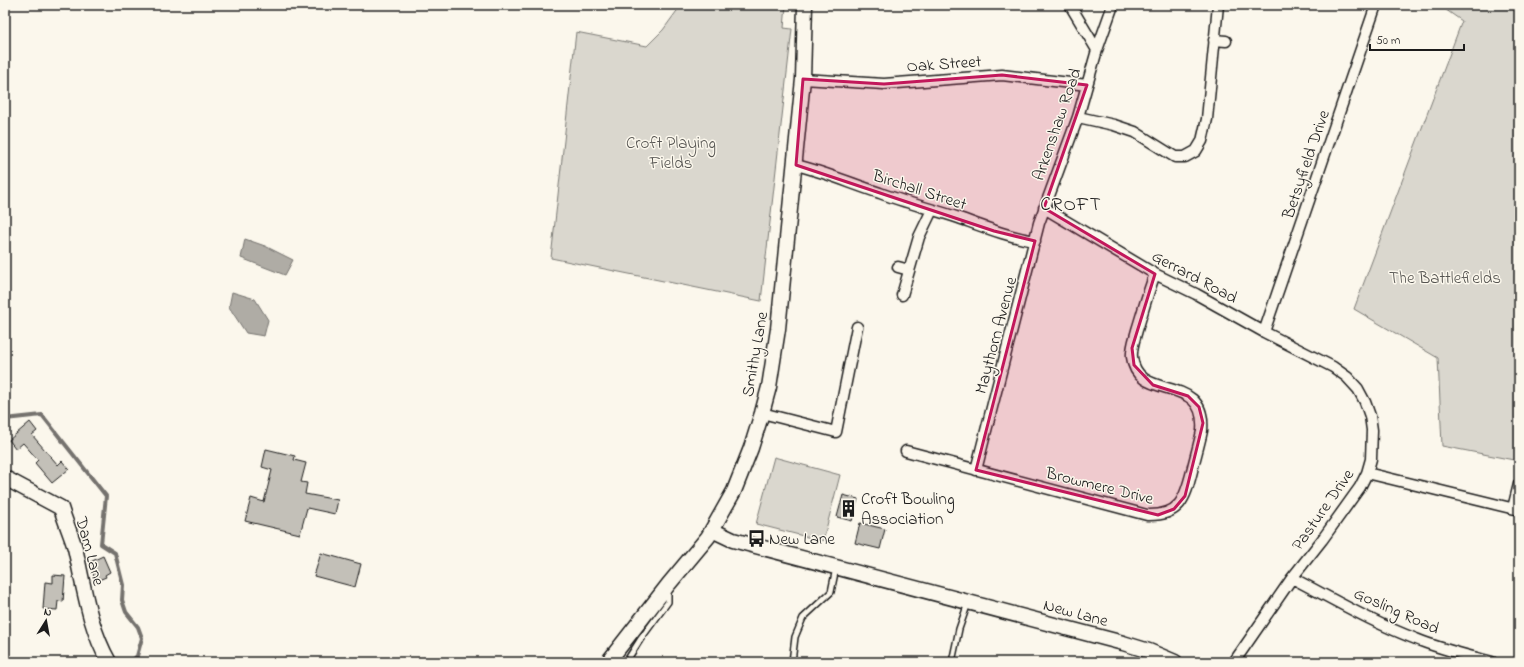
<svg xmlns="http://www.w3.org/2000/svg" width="1524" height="667" font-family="'Indie Flower',sans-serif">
  <rect width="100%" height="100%" fill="#fbf7ec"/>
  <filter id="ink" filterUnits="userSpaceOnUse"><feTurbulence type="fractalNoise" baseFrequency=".025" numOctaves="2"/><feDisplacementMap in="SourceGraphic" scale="8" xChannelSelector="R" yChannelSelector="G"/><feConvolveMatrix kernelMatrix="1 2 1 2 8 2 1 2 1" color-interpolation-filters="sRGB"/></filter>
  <g filter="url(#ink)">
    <path fill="#dad7ce" stroke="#7b7a75" d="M680,5H786L784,28L792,29L761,301L551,258L576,32L647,46L663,30L679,8Z
      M1439,5H1519V461L1442,446L1438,358L1354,309L1462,21Z
      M774,457L840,475L823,541L756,524Z"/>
    <path fill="#afaca5" stroke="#74726e" d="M245,239L265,246L293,260L285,275L241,258Z
      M232,292L255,299L268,320L264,336L246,333L229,307Z"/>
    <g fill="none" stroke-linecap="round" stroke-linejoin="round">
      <path stroke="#74726e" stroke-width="4" d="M5,419L42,415L106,496L101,544L115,553L123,585L122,600L126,612L138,627L142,638L137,656L132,661"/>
    </g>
    <path fill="#c3c0b8" stroke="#1c1c1c" d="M30,422L37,431L32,435L58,465L62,461L69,469L52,483L35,463L38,460L23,443L16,449L9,440Z
      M266,449L295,456L294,460L306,463L301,482L307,483L305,494L338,500L335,514L307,508L300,534L245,521L251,498L264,502L272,470L262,467Z
      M843,495L858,499L852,521L837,517Z
      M860,523L885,529L880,549L855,543Z
      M321,553L361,564L355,587L314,576Z
      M103,556L110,572L105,575L106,577L96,581L91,569L93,568L90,562Z
      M53,575L65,576L63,602L58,601L57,610L43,609L45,582L53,583Z"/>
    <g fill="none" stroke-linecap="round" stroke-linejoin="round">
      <defs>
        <path id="lane" d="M626,662L640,640L668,602V592
          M792,662L795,637L803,618L831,592L836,568
          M952,662L959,629L968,603"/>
        <path id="street" d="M1070,5L1097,50
          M1214,40L1226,41
          M803,79L884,84L1002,75L1087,85
          M1078,117L1114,125L1135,132L1175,157H1185L1196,151L1202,141L1207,119L1218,5
          M796,165C825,172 852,184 880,193C906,203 933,209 959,218C984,227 1009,237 1035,241
          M1044,208L1155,274L1196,294L1264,332L1333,367L1347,377L1358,389L1365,402L1370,416L1372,430L1371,459L1367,473L1360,487L1322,540L1292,578L1234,662
          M898,267L909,270
          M902,295L919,237L932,210
          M1264,332L1376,5
          M762,413L836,432L857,327
          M906,451L1147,515C1180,516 1185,499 1192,471C1195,458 1199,445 1202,431C1207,371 1137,404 1132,357C1131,348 1135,338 1137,330C1143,311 1148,292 1155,274
          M976,470L1039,223L1078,117L1097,50L1113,5
          M1367,473L1519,510
          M1513,508L1519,484
          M1292,578C1333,599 1373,623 1416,639C1440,649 1466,655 1492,662"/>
        <path id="secondary" d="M5,478L61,508C65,521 71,535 75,548C84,587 89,627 109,662
          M712,530L733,540L1123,643L1149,651L1175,662
          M608,662L668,585L708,537L734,491L751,448L762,413L769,387L778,329L803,79L805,5"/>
      </defs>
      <use href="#lane" stroke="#1c1c1c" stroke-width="8"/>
      <use href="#street" stroke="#1c1c1c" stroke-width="13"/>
      <use href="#secondary" stroke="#1c1c1c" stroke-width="17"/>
      <use href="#lane" stroke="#fbf7ec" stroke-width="5"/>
      <use href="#street" stroke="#fbf7ec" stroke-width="10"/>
      <use href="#secondary" stroke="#fbf7ec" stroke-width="14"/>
    </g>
  </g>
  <path fill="#c2185b" fill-opacity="0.2" stroke="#c2185b" stroke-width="3" stroke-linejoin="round" d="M1002,75L1087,85L1044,208L1155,274L1132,348L1134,365L1153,385L1188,396L1199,407L1203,423L1185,496L1174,509L1158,515L976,470L1035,241L994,231L796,165L803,79L884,84Z"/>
  <defs>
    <symbol id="building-bare" viewBox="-9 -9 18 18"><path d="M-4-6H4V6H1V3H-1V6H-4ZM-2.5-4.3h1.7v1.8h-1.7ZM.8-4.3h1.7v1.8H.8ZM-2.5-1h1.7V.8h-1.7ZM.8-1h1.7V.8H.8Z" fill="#1c1c1c" stroke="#fbf7ec" stroke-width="2.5" paint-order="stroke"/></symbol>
    <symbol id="bus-bare" viewBox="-9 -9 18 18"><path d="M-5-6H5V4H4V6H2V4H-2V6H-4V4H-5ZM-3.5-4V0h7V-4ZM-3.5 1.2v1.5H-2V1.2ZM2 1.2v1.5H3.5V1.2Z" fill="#1c1c1c" stroke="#fbf7ec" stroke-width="2.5" paint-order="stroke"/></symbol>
  </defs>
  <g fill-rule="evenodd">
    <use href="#building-bare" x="836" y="496" width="25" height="25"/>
    <use href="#bus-bare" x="744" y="526" width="25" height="25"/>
  </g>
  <g text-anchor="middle" stroke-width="3" stroke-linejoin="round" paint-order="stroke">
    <g font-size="17" fill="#1c1c1c" stroke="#fbf7ec">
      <text transform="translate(944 63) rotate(-4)" y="6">Oak Street</text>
      <text transform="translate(1056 124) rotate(-71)" y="6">Arkenshaw Road</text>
      <text transform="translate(1305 164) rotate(-71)" y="6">Betsyfield Drive</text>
      <text transform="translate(920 189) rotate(18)" y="6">Birchall Street</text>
      <text transform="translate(1195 276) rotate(28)" y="6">Gerrard Road</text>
      <text transform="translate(995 335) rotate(-75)" y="6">Maythorn Avenue</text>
      <text transform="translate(754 354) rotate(-80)" y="6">Smithy Lane</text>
      <text transform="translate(1100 485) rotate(14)" y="6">Browmere Drive</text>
      <text transform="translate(1322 509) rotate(-55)" y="6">Pasture Drive</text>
      <text transform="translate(91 551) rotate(75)" y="6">Dam Lane</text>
      <text transform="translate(1397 610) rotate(24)" y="6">Gosling Road</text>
      <text transform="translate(1076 612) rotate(15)" y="6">New Lane</text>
    </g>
    <g font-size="17" fill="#555451" stroke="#fbf7ec">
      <text x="671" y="148">Croft Playing<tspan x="671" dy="20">Fields</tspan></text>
      <text x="1445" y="283">The Battlefields</text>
    </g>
    <g font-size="17" fill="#1c1c1c" stroke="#fbf7ec" text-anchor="start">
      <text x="861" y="504">Croft Bowling<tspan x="861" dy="20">Association</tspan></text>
      <text x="769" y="544">New Lane</text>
    </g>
    <g font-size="19" letter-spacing="1" fill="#1c1c1c" stroke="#fbf7ec">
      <text x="1071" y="210">CROFT</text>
    </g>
  </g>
  <rect width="1524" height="667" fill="none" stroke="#fbf7ec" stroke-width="20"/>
  <rect x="10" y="10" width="1504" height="647" fill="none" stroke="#1c1c1c" stroke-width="1.5" filter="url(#ink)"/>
  <g transform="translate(46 621) rotate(11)" stroke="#fbf7ec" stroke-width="3" paint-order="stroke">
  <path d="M0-3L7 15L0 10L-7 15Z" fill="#1c1c1c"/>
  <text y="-6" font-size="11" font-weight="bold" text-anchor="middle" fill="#1c1c1c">N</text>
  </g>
  <path d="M1370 44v6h94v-6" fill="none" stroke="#1c1c1c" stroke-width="2"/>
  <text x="1376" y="44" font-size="12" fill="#1c1c1c" stroke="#fbf7ec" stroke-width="3" paint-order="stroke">50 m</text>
</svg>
